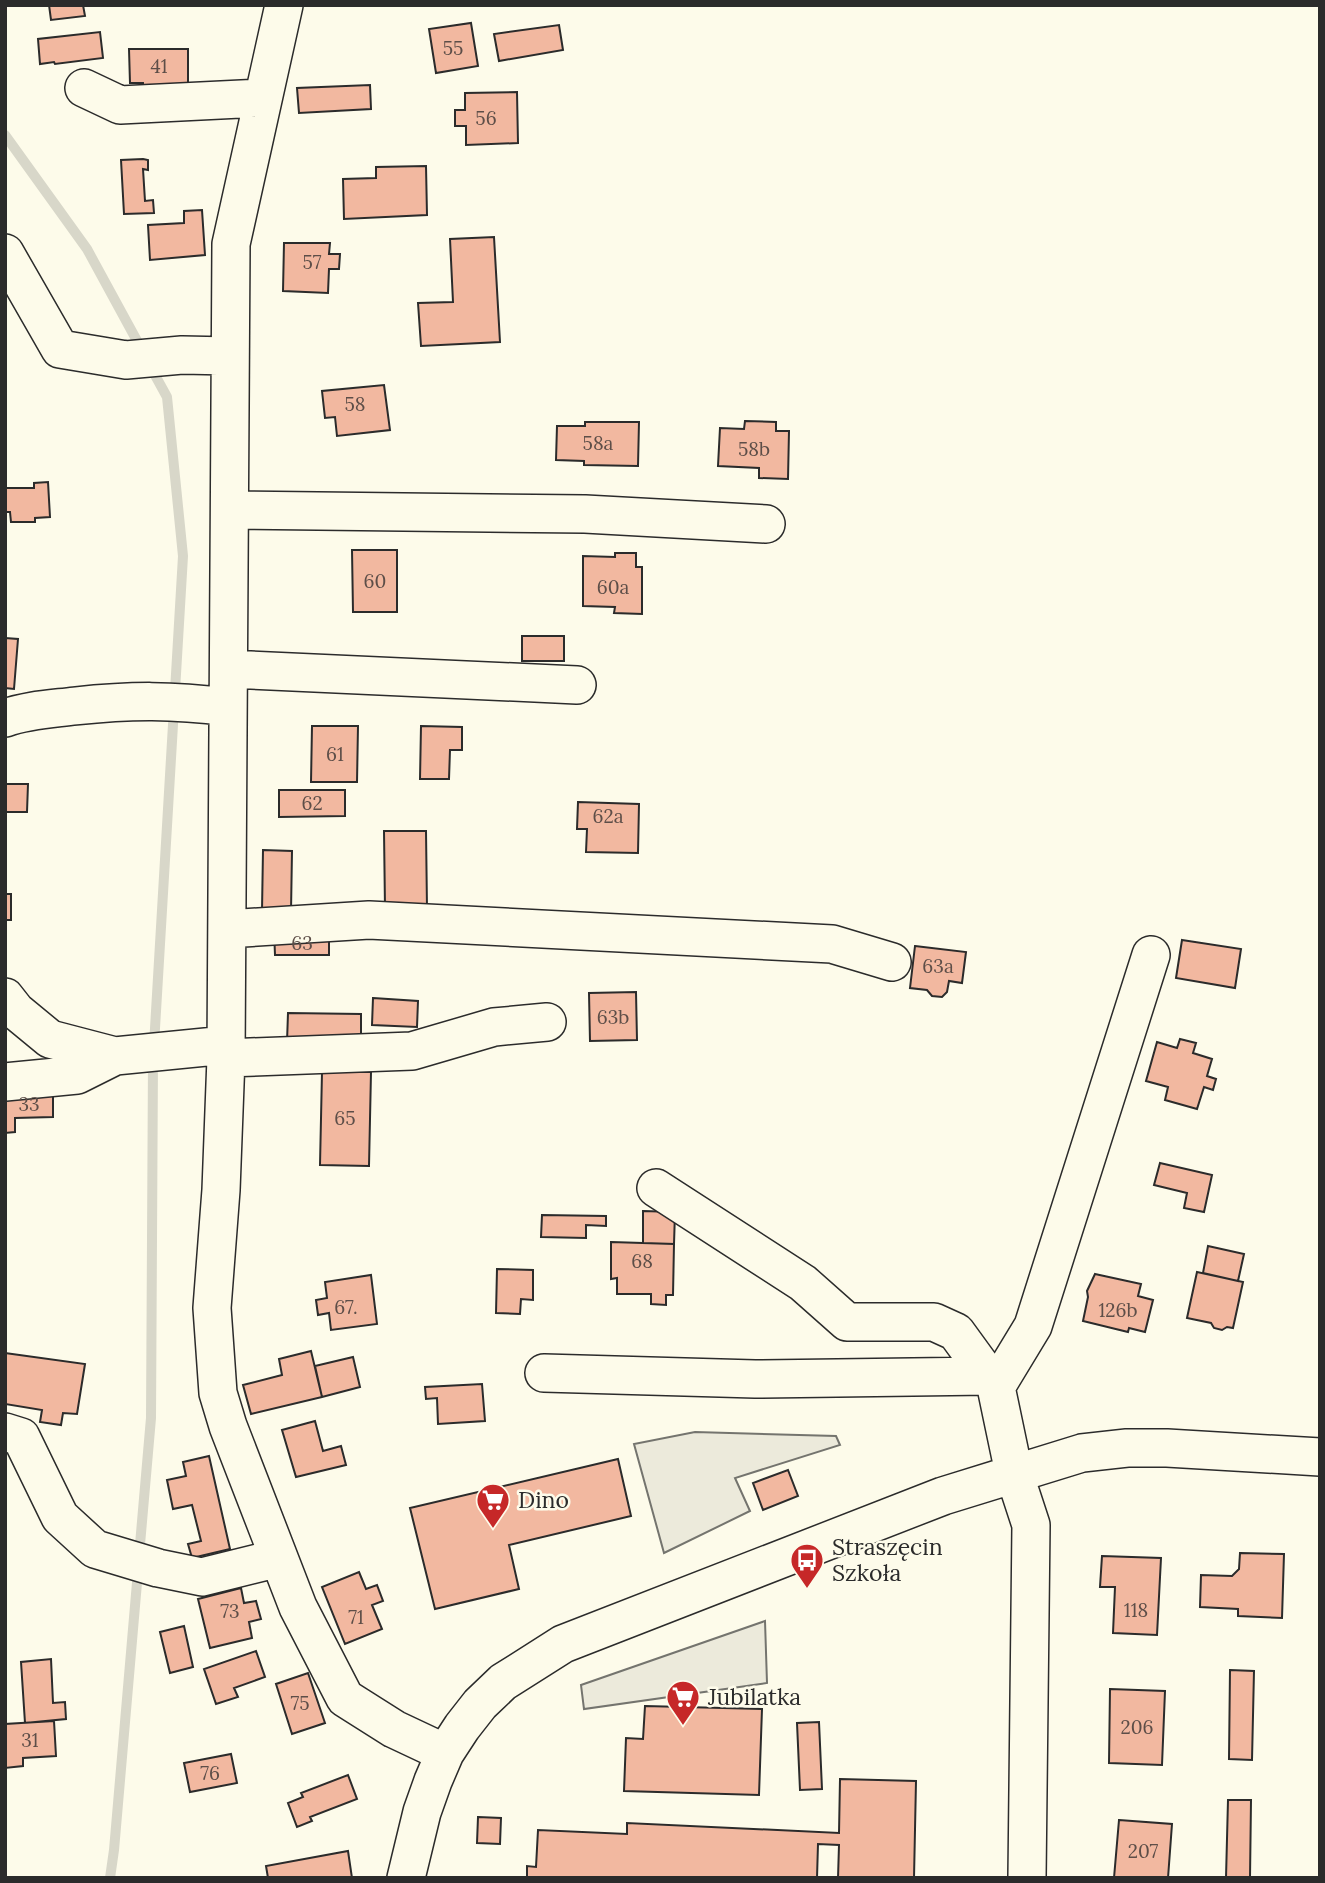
<svg xmlns="http://www.w3.org/2000/svg" width="1325" height="1883" font-family="Lora,serif">
  <rect width="100%" height="100%" fill="#fdfbea"/>
  <path fill="#eceadb" stroke="#74746e" stroke-width="2" d="M695,1432L836,1436L840,1445L735,1478L750,1511L664,1553L634,1444Z
    M765,1621L767,1683L584,1709L581,1685Z"/>
  <g fill="none" stroke-linecap="round" stroke-linejoin="round">
    <path stroke="#d8d7c9" stroke-width="10" d="M5,135L87,249L142,350
      M150,366L167,397L183,556L154,1045
      M139,1556L151,1418L153,1060
      M110,1878L114,1850L138,1571"/>
  </g>
  <path fill="#f2b8a0" stroke="#2b2b2b" stroke-width="2" d="M49,5H83L85,16L51,20Z
    M471,23L478,66L436,73L429,29Z
    M559,25L563,50L499,61L494,34Z
    M100,32L103,58L55,64L54,62L40,64L38,39Z
    M129,49H188V93L144,94L143,83H130Z
    M370,85L371,109L299,113L297,88Z
    M517,92L518,143L466,145V126H455V110H465V93Z
    M143,159L148,160V170L143,169L145,201L153,200L154,213L124,214L121,160Z
    M426,166L427,215L344,219L343,179L376,178V167Z
    M202,210L205,255L150,260L148,225L184,223V211Z
    M494,237L500,342L421,346L418,303L453,302L450,239Z
    M284,243H330L329,254H340L339,269H329L328,293L283,291Z
    M384,385L390,430L337,436L335,417L325,418L322,391Z
    M745,421L776,422V431H789L788,479L759,478V468L718,466L720,428L744,429Z
    M585,422H639L638,466L584,465V461L556,460L557,426H585Z
    M48,482L50,517L35,518V522H11L10,512H5V488H34V483Z
    M352,550H397V612H353Z
    M615,553H636V567H642V614L614,613L615,607L583,606V556L615,557Z
    M522,636H564V661H522Z
    M5,638L18,639L14,689L5,688Z
    M312,726H358L357,782H311Z
    M421,726L462,727V750H450L449,779H420Z
    M5,784H28L27,812H5Z
    M279,790H345V816L279,817Z
    M578,802L639,804L638,853L586,852L587,829H577Z
    M384,831H426L427,908H385Z
    M263,850L292,851L291,912L262,911Z
    M5,894H11V920H5Z
    M274,930H329V955H275Z
    M1182,940L1241,949L1235,988L1176,978Z
    M915,946L966,952L962,983L949,981L947,992L942,997L932,996L927,990L910,988Z
    M636,992L637,1040L590,1041L589,993Z
    M373,998L418,1001L417,1027L372,1025Z
    M288,1013L361,1014V1044L287,1042Z
    M1180,1039L1196,1043L1193,1053L1212,1059L1207,1076L1216,1079L1213,1090L1204,1087L1197,1109L1165,1100L1168,1087L1146,1081L1157,1042L1177,1048Z
    M322,1072H371L369,1166L320,1165Z
    M53,1089V1117L15,1118V1132L5,1133V1091Z
    M1160,1163L1212,1175L1204,1212L1184,1208L1187,1193L1154,1185Z
    M643,1211L675,1212L674,1244L643,1243Z
    M542,1215L606,1216V1226L586,1225V1238L541,1237Z
    M611,1242L674,1244L673,1295H666V1305L651,1304V1294H617V1278L611,1279Z
    M1208,1246L1244,1254L1238,1281L1203,1273Z
    M497,1269L533,1270V1300L521,1299L520,1314L496,1313Z
    M1197,1272L1243,1282L1233,1328L1227,1327L1222,1330L1214,1328L1211,1323L1187,1318Z
    M1095,1274L1141,1284L1138,1296L1153,1300L1145,1332L1129,1328L1128,1332L1083,1321L1088,1297L1087,1291Z
    M371,1275L377,1324L331,1330L329,1313L318,1315L316,1300L327,1298L325,1282Z
    M311,1351L322,1397L251,1414L243,1385L282,1375L279,1359Z
    M5,1353L85,1364L77,1414L63,1413L61,1425L40,1422L42,1410L5,1404Z
    M353,1357L360,1387L322,1397L315,1366Z
    M482,1384L485,1421L438,1424L437,1398L426,1399L425,1387Z
    M315,1421L323,1451L341,1446L346,1465L296,1477L282,1430Z
    M209,1456L230,1549L192,1558L188,1544L201,1541L192,1505L173,1509L167,1480L186,1476L183,1462Z
    M618,1459L631,1516L509,1545L519,1589L435,1609L410,1508Z
    M788,1470L798,1496L763,1510L753,1483Z
    M1240,1553L1284,1554L1282,1618L1238,1616V1609L1200,1607L1201,1575L1232,1576L1239,1569Z
    M1102,1556L1161,1558L1157,1635L1113,1633L1115,1587H1100Z
    M359,1572L366,1589L377,1585L383,1601L372,1605L382,1629L345,1644L322,1587Z
    M241,1588L244,1603L256,1601L261,1619L249,1622L252,1638L210,1648L198,1599Z
    M184,1626L193,1667L170,1673L160,1632Z
    M256,1651L265,1677L234,1688L238,1697L216,1704L204,1669Z
    M51,1659L53,1703L65,1702L66,1719L25,1723L21,1662Z
    M1230,1670L1254,1671L1252,1760L1229,1759Z
    M308,1673L325,1723L292,1734L276,1684Z
    M1110,1689L1165,1691L1162,1765L1109,1763Z
    M645,1706L762,1709L759,1795L624,1791L626,1738L643,1739Z
    M54,1721L56,1756L23,1758V1766L5,1768V1724Z
    M819,1722L822,1789L800,1790L797,1723Z
    M231,1754L237,1783L190,1792L184,1763Z
    M348,1775L357,1799L310,1817L312,1821L297,1827L288,1803L303,1797L301,1793Z
    M840,1779L916,1781L914,1878H838L839,1845L818,1844L817,1878H527V1866L536,1867L538,1830L627,1834V1823L839,1833Z
    M1228,1800H1251L1250,1878H1226Z
    M478,1817L501,1818L500,1844L477,1843Z
    M1119,1820L1172,1824L1168,1878H1114Z
    M348,1851L352,1878H268L266,1866Z"/>
  <g fill="none" stroke-linecap="round" stroke-linejoin="round">
    <defs>
      <path id="minor" d="M284,5L231,244L226,1058L221,1190L212,1308L218,1393L228,1426L298,1607L345,1698L394,1729L445,1753
        M84,88L120,105L263,98
        M5,253L60,349L126,360L182,355L230,356
        M230,510L585,514L766,524
        M229,669L577,685
        M5,718C28,710 51,709 75,706C132,700 172,700 228,707
        M227,929L369,920L832,944L892,962
        M5,997L16,1011L50,1039L115,1056L226,1045
        M226,1058L412,1051L494,1027L547,1022
        M5,1082L77,1075L115,1056
        M656,1188L803,1283L847,1322H934L956,1332L996,1387
        M544,1373L755,1379L988,1376
        M5,1432L21,1437L60,1517L95,1549L158,1568L202,1577L279,1558
        M406,1878L422,1812L433,1781L445,1753L462,1727L480,1704L503,1682L563,1644L943,1496L1082,1453L1127,1448H1167L1320,1457
        M1027,1878L1031,1525L1014,1473L996,1387L1033,1326L1151,955"/>
    </defs>
    <use href="#minor" stroke="#2b2b2b" stroke-width="40"/>
    <use href="#minor" stroke="#fdfbea" stroke-width="37"/>
  </g>
  <defs>
    <symbol id="supermarket-pin" viewBox="-11 -11 22 30"><path d="M0 17L-7.5 6A9.5 9.5 0 1 1 7.5 6Z" fill="#c62828" stroke="#fdfbea"/><path d="M-6-5.5h2.5l.6 2H6L4.5 2H-2.5L-4.4-4H-6ZM-1.5 3.2a1.3 1.3 0 1 0 .1 0ZM3 3.2a1.3 1.3 0 1 0 .1 0Z" fill="#fff"/></symbol>
    <symbol id="bus-pin" viewBox="-11 -11 22 30"><path d="M0 17L-7.5 6A9.5 9.5 0 1 1 7.5 6Z" fill="#c62828" stroke="#fdfbea"/><path d="M-5-6H5V4H4V6H2V4H-2V6H-4V4H-5ZM-3.5-4V0h7V-4ZM-3.5 1.2v1.5H-2V1.2ZM2 1.2v1.5H3.5V1.2Z" fill="#fff"/></symbol>
  </defs>
  <g fill-rule="evenodd">
    <use href="#supermarket-pin" x="474" y="1481" width="38" height="52"/>
    <use href="#bus-pin" x="788" y="1541" width="38" height="52"/>
    <use href="#supermarket-pin" x="664" y="1678" width="38" height="52"/>
  </g>
  <g text-anchor="middle" stroke-width="5" stroke-linejoin="round" paint-order="stroke">
    <g font-size="19" fill="#5d4e48">
      <text x="453" y="55">55</text>
      <text x="159" y="73">41</text>
      <text x="486" y="125">56</text>
      <text x="312" y="269">57</text>
      <text x="355" y="411">58</text>
      <text x="598" y="450">58a</text>
      <text x="754" y="456">58b</text>
      <text x="375" y="588">60</text>
      <text x="613" y="594">60a</text>
      <text x="335" y="761">61</text>
      <text x="312" y="810">62</text>
      <text x="608" y="823">62a</text>
      <text x="302" y="950">63</text>
      <text x="938" y="973">63a</text>
      <text x="613" y="1024">63b</text>
      <text x="29" y="1111">33</text>
      <text x="345" y="1125">65</text>
      <text x="642" y="1268">68</text>
      <text x="346" y="1314">67.</text>
      <text x="1118" y="1317">126b</text>
      <text x="1136" y="1617">118</text>
      <text x="230" y="1618">73</text>
      <text x="356" y="1624">71</text>
      <text x="300" y="1710">75</text>
      <text x="1137" y="1734">206</text>
      <text x="30" y="1747">31</text>
      <text x="210" y="1780">76</text>
      <text x="1143" y="1858">207</text>
    </g>
    <g font-size="23" fill="#2b2b2b" stroke="#fdfbea" text-anchor="start">
      <text x="518" y="1508">Dino</text>
      <text x="832" y="1555">Straszęcin<tspan x="832" dy="26">Szkoła</tspan></text>
      <text x="708" y="1705">Jubilatka</text>
    </g>
  </g>
  <rect width="1325" height="1883" fill="none" stroke="#2b2b2b" stroke-width="14"/>
</svg>
